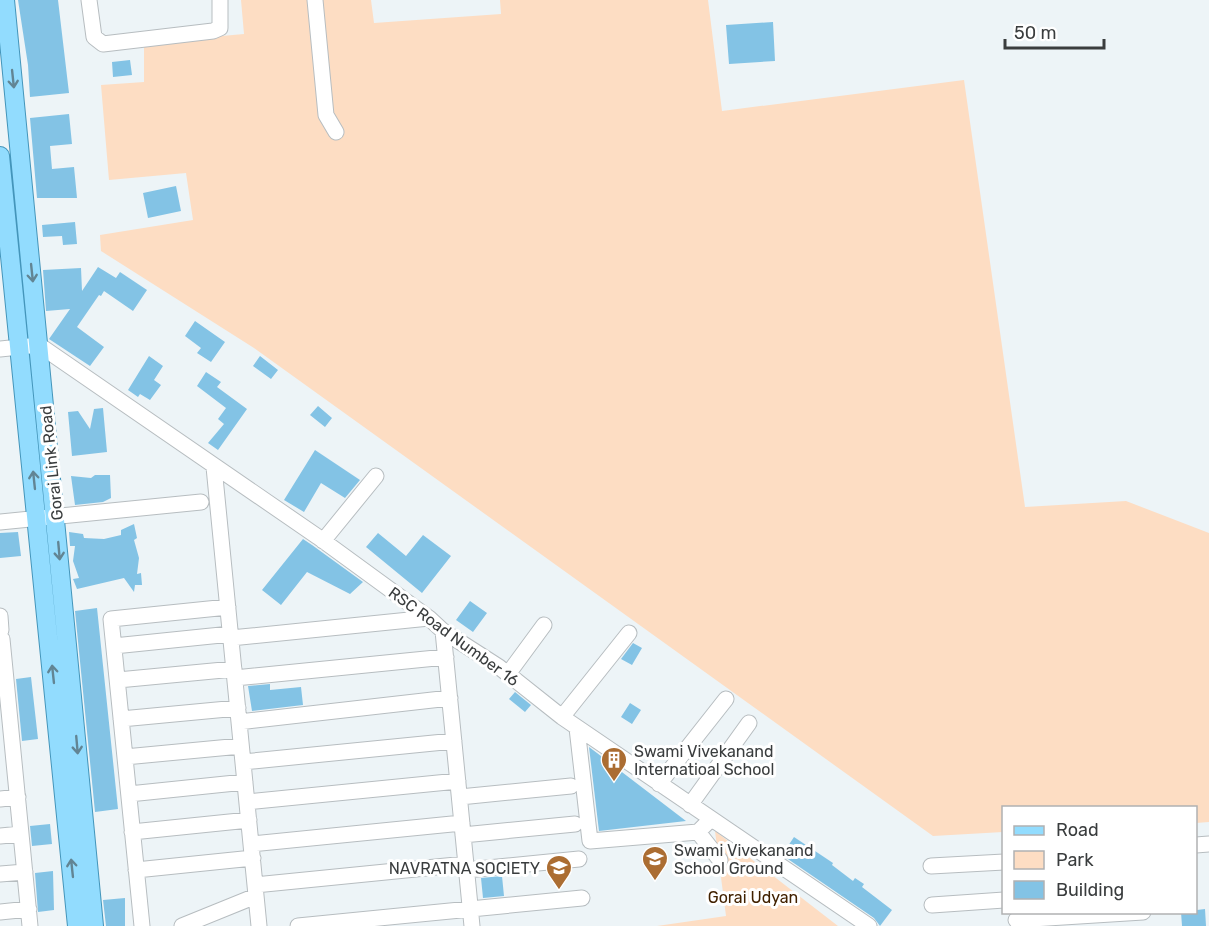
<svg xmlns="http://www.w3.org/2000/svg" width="1209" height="926" font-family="Rubik,sans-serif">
  <rect width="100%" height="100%" fill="#edf4f7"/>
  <path fill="#fdddc3" d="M241,0H371L374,23L501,14L500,0H708L722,111L964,80L1025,507L1126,501L1209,533V822L1196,823V808H1004L1003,832L933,836L254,348L101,251L100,235L193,220L186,173L109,180L101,85L144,82V43L244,34Z
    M715,831L838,926H657L726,916Z"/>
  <path fill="#83c3e5" d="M18,0H58L69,93L30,97L28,65Z
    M773,22L775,61L729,64L726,25Z
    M130,60L132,75L113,77L112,62Z
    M69,114L72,144L50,146L52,169L74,167L77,198H37L30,118Z
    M176,186L181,211L148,218L143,193Z
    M75,222L77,244L63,245L62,236L43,237L42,225Z
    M98,267L116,278L120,272L147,290L133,311L104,291L101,296L99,295L77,327L104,347L90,366L49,339L70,309L46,311L43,270L81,268L82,291Z
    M195,321L225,342L211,362L197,353L201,348L185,336Z
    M149,356L163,366L154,380L161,385L150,400L140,394L138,397L128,390Z
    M260,356L278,370L271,379L253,366Z
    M206,372L221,382L217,387L247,409L218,450L208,443L224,424L218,419L226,408L197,386Z
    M318,406L332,418L325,427L310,415Z
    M103,408L107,452L72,456L68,412L78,411L90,429L94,409Z
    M315,450L360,480L345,498L321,483L304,512L284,500Z
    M95,475H110L111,498L103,502L75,505L71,476L91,478Z
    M134,524L137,538L134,540L139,558L137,574L141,573L142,585H135L134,592L124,578L77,589L73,579L79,578L73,561L75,546H70L69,532L83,534L84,538L104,539L121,535V530Z
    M18,532L21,556L0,558V533Z
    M378,533L406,556L423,535L451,556L422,593L366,547Z
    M303,539L312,545L363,582L350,594L307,572L281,605L262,590Z
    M470,601L487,613L473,632L456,620Z
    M97,608L118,809L95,812L75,611Z
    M633,643L642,648L632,665L621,659Z
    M31,677L38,739L22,741L16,679Z
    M270,684V690L301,687L303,705L252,711L248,686Z
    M515,692L531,705L525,712L509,699Z
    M630,703L641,710L632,724L621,717Z
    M589,747L597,753L686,821L599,831Z
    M50,824L52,844L32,846L30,826Z
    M794,837L833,863L832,865L853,881L855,878L864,884L862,887L892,910L880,926L874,918L782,855Z
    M53,871L54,910L38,912L35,873Z
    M502,876L504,896L483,898L481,878Z
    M125,898V926H106L103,900Z
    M1205,909L1206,926H1182L1181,912Z"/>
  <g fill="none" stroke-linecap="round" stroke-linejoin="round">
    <defs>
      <path id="minor" d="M89,0L94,37L103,44L213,31L220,28V0
        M315,0L326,115L336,132
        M0,349L39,345L318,537L429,618L443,631L499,667L562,717L869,926
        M214,467L259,926
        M0,522L201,502
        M323,541L376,476
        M0,616L1,630
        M443,631L472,926
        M231,638L429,618
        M2,639L30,926
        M114,646L231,634
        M508,674L544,625
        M235,678L446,657
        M118,680L234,669
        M562,717L629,633
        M121,719L238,708
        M239,722L450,698
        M577,728L590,841L698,832L711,819
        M125,757L241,746
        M243,762L454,741
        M659,784L726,699
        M129,794L245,782
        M460,797L571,786
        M0,799L18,797
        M247,802L458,781
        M690,805L749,723
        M132,832L249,820
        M698,832L720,860
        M463,835L575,824
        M0,836L21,834
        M251,844L462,823
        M1196,845L1209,844
        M931,866L1004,862
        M136,870L253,858
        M467,870L579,859
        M0,874L25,872
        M255,885L466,864
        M932,905L1004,900
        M0,912L29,909
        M1016,920L1143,912
        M142,926L111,619L228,607
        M182,926L256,896
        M298,926L582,898"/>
      <path id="major" d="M5,0L94,926
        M0,156L77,926"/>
    </defs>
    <use href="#minor" stroke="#b7bdc0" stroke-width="17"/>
    <use href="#major" stroke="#4495ba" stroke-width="20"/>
    <use href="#minor" stroke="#fff" stroke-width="15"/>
    <use href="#major" stroke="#92dcfe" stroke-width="18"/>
  </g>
  <defs><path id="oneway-shaft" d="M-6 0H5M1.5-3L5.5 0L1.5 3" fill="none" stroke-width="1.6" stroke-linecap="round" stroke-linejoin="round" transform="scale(1.5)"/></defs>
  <g stroke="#628594">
    <use href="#oneway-shaft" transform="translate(13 79) rotate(84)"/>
    <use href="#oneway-shaft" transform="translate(32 273) rotate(84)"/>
    <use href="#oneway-shaft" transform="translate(34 480) rotate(-96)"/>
    <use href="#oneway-shaft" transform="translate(59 551) rotate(85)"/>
    <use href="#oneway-shaft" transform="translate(53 674) rotate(-96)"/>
    <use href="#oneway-shaft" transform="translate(77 745) rotate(85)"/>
    <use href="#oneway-shaft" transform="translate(72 868) rotate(-96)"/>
  </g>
  <defs>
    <symbol id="building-pin" viewBox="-11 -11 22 30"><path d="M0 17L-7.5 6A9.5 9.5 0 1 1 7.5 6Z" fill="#ab6d32" stroke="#fff"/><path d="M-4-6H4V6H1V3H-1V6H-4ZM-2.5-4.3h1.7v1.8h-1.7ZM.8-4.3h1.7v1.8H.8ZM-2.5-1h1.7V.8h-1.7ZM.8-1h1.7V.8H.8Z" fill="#fff"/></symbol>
    <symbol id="school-pin" viewBox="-11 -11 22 30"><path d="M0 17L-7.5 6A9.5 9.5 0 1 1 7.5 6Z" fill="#ab6d32" stroke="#fff"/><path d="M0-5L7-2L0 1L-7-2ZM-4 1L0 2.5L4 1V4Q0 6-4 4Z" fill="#fff"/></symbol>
  </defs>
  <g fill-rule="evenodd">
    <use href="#building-pin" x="599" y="745" width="30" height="40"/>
    <use href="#school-pin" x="640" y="844" width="30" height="40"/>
    <use href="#school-pin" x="544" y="853" width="30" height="40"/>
  </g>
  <g text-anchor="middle" stroke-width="6" stroke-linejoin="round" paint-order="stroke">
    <g font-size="16" fill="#3a3d3e" stroke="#fff">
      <text transform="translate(51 463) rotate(-96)" y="6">Gorai Link Road</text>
      <text transform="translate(454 636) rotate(36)" y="6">RSC Road Number 16</text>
    </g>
    <g font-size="16" fill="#3a3d3e" stroke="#fff" text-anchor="start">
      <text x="634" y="757">Swami Vivekanand<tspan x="634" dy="18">Internatioal School</tspan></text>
      <text x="674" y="856">Swami Vivekanand<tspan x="674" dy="18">School Ground</tspan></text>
      <text x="540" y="874" text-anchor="end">NAVRATNA SOCIETY</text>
    </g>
    <g font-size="16" fill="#412100" stroke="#fff">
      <text x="753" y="903">Gorai Udyan</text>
    </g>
  </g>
  <rect x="1002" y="806" width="195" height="108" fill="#ffffff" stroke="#b0b1b2" stroke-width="1.5"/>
  <rect x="1014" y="826" width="30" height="9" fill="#92dcfe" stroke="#b0b1b2" stroke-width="1.5"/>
  <text x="1056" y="836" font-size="18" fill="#3a3d3e">Road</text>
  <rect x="1014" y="851" width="30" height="18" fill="#fdddc3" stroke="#b0b1b2" stroke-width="1.5"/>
  <text x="1056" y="866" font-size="18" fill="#3a3d3e">Park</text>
  <rect x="1014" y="881" width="30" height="18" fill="#83c3e5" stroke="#b0b1b2" stroke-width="1.5"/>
  <text x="1056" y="896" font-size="18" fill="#3a3d3e">Building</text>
  <path d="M1005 39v9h99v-9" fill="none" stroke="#3a3d3e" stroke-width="3"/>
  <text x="1014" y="39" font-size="18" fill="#3a3d3e" stroke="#ffffff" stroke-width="4.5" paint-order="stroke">50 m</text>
</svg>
